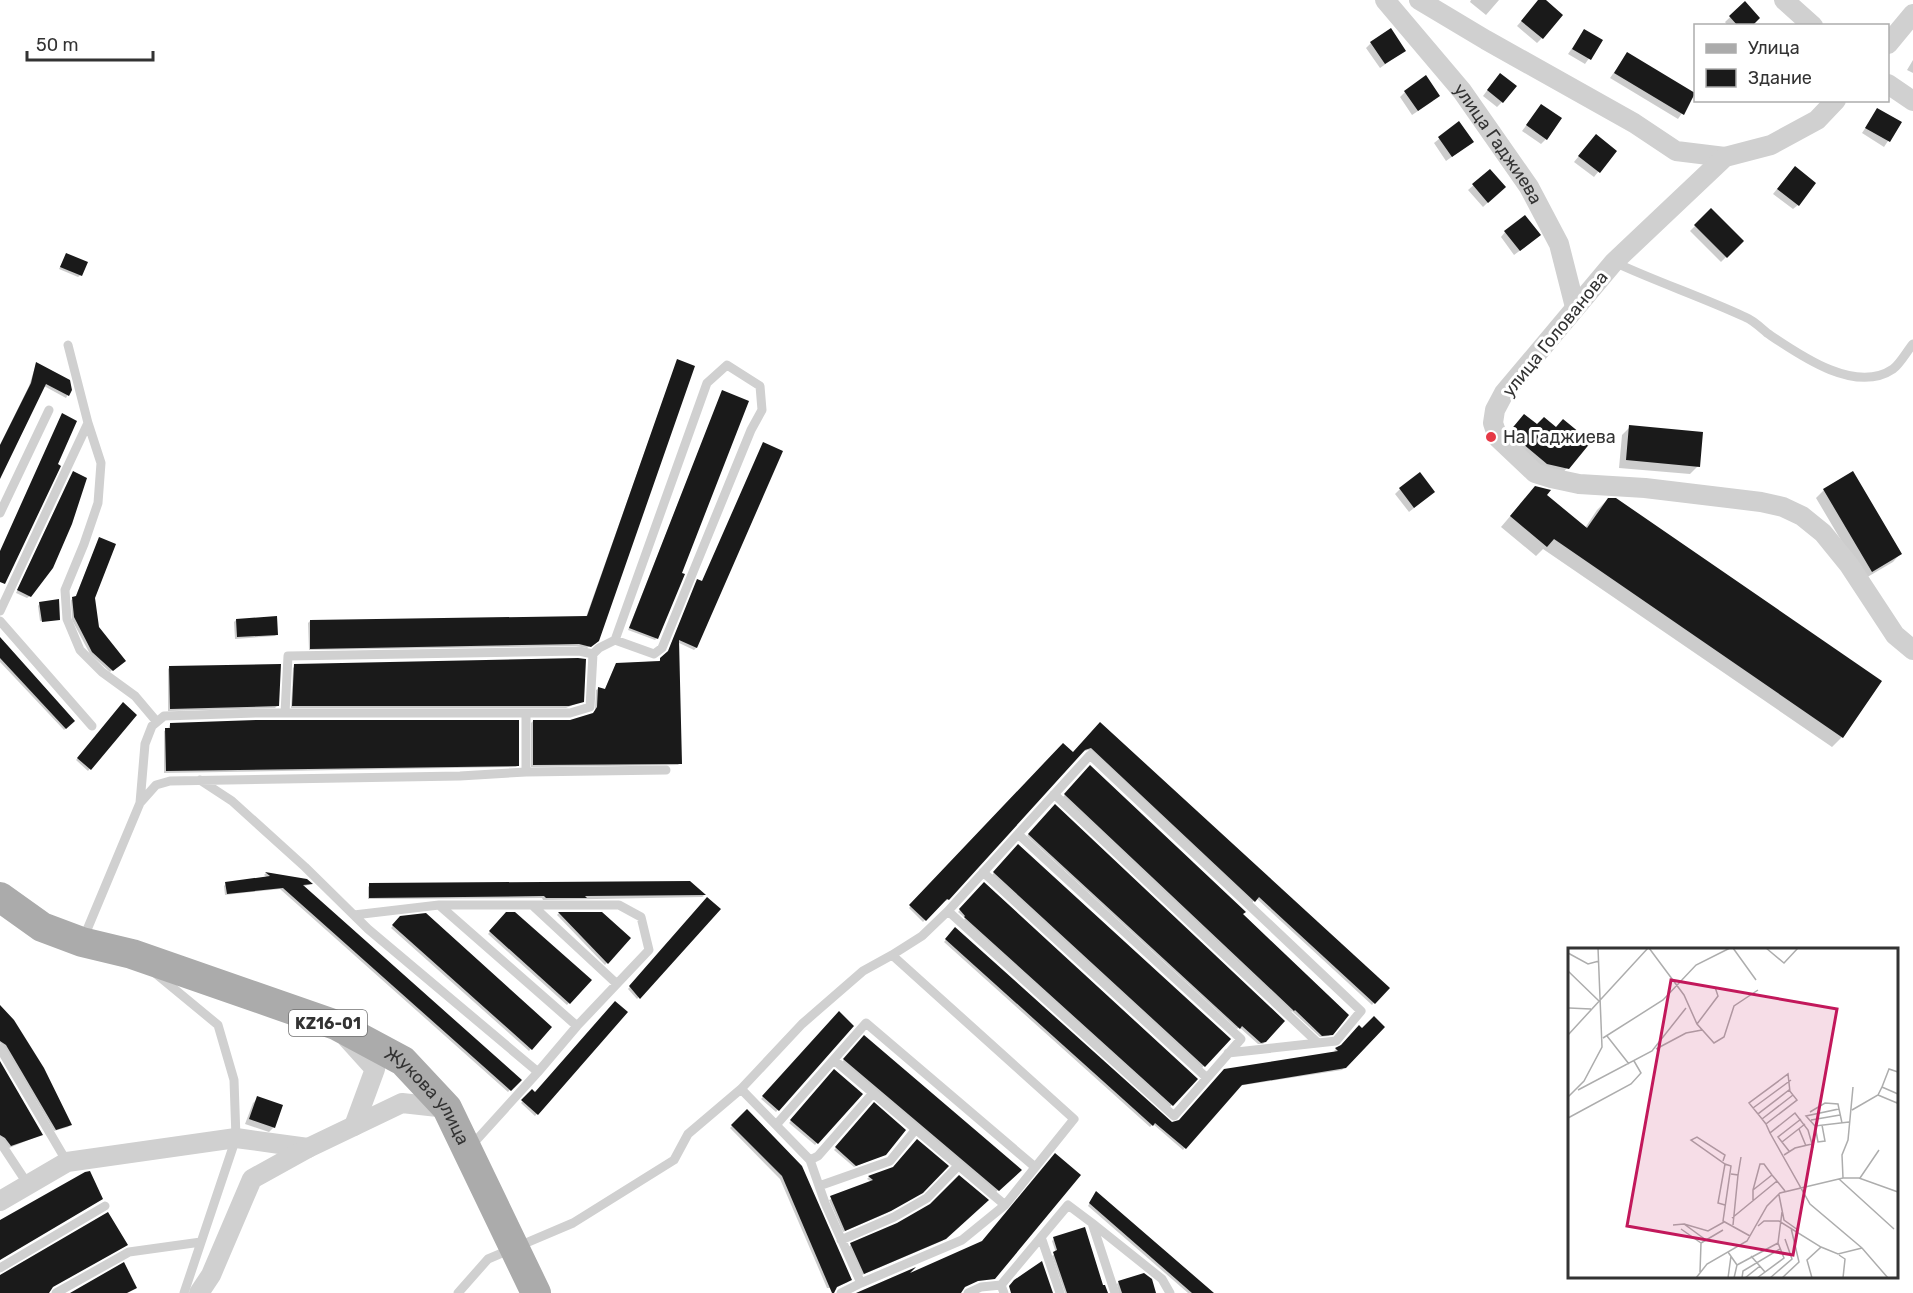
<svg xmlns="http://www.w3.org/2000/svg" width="1913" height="1293" font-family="Rubik,sans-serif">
  <rect width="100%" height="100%" fill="#fff"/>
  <path fill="#0003" d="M1471,0H1499L1486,15L1470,2Z
    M1540,0H1543L1542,38L1537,43L1517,26Z
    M1745,3L1750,26H1728L1725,22Z
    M1584,31L1601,41L1585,64L1568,54Z
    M1371,43L1404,51L1380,68L1366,48Z
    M1627,54L1695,94L1678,119L1610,78Z
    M1913,60V73L1907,70Z
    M1495,80L1502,102L1497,107L1483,96Z
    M1405,92L1433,101L1412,115L1400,97Z
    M1541,106L1546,139L1541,144L1522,131Z
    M1878,109L1900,123L1884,147L1862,133Z
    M1459,123L1467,146L1446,161L1434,143Z
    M1591,141L1615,151L1594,177L1574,162Z
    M1490,171L1499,192L1483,207L1468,190Z
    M1790,173L1798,205L1793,209L1773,194Z
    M1711,210L1742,241L1721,262L1690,231Z
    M1505,232L1534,240L1514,255L1501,237Z
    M65,257L81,275L78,277L59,269Z
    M677,361L595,642L587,648L576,646L309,650L308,623L310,621L586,617Z
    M36,364L71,389L66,398L44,386L0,475V445L29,386Z
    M722,392L657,638L655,640L628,630Z
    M1517,424L1567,468L1559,477L1502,441Z
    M1630,427L1698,466L1690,474L1619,468L1622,435Z
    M763,444L781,451L696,648L694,650L677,642L680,763L678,765L531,767V723L533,721H571L592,715L595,711L596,690L598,689L604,691L616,664L659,661L667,654L696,583H702Z
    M71,475L30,596L27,598L16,593Z
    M1535,487L1585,528L1597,510L1608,499L1842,737L1832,747L1543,549L1536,556L1501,527Z
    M1400,489L1428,497L1409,512L1395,494Z
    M1824,490L1900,554L1893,562L1864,579L1816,498Z
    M99,539L94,598L98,627L124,660L110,672L90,654L72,620L71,600L75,598Z
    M40,603L59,618L40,621L38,606Z
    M236,620L277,634L275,636L235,639L234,622Z
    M0,640L73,721L64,730L0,662Z
    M295,666L582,701L566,708H291L293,668Z
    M170,667L277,706L275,708L168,711V669Z
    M123,704L135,715L88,771L76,760Z
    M170,724L518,765L516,767L164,773V731L168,729Z
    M1100,724L1387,988L1372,1005L1256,898L1252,903L1088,750L1082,752L948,899L946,901L944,900L923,922L909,908L1063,745L1073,754Z
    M1090,767L1347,1015L1329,1036L1320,1037L1292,1011L1291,1012L1063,797Z
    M1055,806L1283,1021L1263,1044H1258L1239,1027L1237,1029L1027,836Z
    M1018,846L1228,1039L1202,1068L992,875Z
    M266,873L306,880L311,884L302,887L519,1080L508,1092L280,889L225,895L224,886L226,884L268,878L264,875Z
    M690,882L704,896L702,897L543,900L542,898L368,899V887L370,885Z
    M984,884L1196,1079L1170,1107L964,920L965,918L958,912Z
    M707,899L718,909L637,999L628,989Z
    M507,913L590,980L567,1005L488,934Z
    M559,913H602L629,938L605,965L557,915Z
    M398,920L550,1027L529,1051L391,928Z
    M955,929L1172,1124L1180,1122L1225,1070L1336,1052L1334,1051L1336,1049L1362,1030L1383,1027L1342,1070L1238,1086L1183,1150L1153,1124L1150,1127L944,942Z
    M0,1007L70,1125L68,1127L54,1131L4,1047L0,1043Z
    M626,1012L535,1116L521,1103L532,1091L535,1094Z
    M839,1013L851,1026L776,1112L761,1099Z
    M864,1037L1020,1170L996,1192L842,1062Z
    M0,1064L41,1135L9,1148L0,1138Z
    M834,1071L861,1094L815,1145L789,1123Z
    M258,1098L274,1127L269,1132L245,1124L253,1103Z
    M874,1105L885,1154L854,1167L834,1150Z
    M747,1112L848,1282L835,1288H827L780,1179L730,1128Z
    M895,1167L919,1194L887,1213L843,1232L829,1200L872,1182L867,1179L869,1177Z
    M1094,1195L1212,1293H1188L1088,1206Z
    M987,1200L942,1241L862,1275L849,1247L851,1244Z
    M1054,1239L1102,1287L1107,1293H1065L1052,1256L1056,1253L1052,1241Z
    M1119,1282L1154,1293H1119L1117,1284Z"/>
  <path fill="#1a1a1a" d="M1538,0H1546L1563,15L1543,39L1521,21Z
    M1745,1L1760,18L1752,26H1738L1729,16Z
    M1391,28L1406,51L1385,64L1370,42Z
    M1584,29L1603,40L1591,60L1572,49Z
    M1627,52L1695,93L1684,115L1614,73Z
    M1500,73L1517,86L1503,103L1487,90Z
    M1426,75L1440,96L1418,111L1404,91Z
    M1541,104L1562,118L1547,140L1526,125Z
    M1877,108L1902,122L1890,142L1865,128Z
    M1459,121L1474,142L1452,157L1438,137Z
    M1596,134L1617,151L1600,173L1578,156Z
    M1795,166L1816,183L1799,206L1777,189Z
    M1490,169L1506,187L1488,203L1472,184Z
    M1711,208L1744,241L1727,258L1694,225Z
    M1525,215L1541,235L1520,251L1504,231Z
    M66,253L88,262L82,276L60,267Z
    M677,359L695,366L599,641L591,647L579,644L310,649V620L587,616Z
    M36,362L70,380L72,390L69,396L46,384L0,479V445L31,383Z
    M722,390L749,401L682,573L685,574L658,639L629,628Z
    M62,413L77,421L58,464L61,466L5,584L0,582V551Z
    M1524,414L1537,424L1544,417L1556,427L1563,419L1591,442L1569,469L1547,464L1509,432Z
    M1629,425L1703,432L1700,467L1626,460Z
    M763,442L783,451L697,648L679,640L682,764L533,765V720H570L593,713L597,707L598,687L605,689L616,663L660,661V658L668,651L697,579L702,581Z
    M73,471L87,478L72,524L53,568L31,597L17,590Z
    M1853,471L1902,554L1872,572L1823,489Z
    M1420,472L1435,492L1414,508L1399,488Z
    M1535,486L1551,490L1547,495L1587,528L1608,498H1616L1882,681L1843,738L1554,539L1547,547L1510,516Z
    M99,537L116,544L95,598L99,627L126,661L113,671L92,652L74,617L72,597L76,596Z
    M59,599L60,620L42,622L39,602Z
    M277,616L278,635L237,637L236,619Z
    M0,637L75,721L66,729L0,658Z
    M578,658L586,659L584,702L569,706H292L294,664Z
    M281,664L279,706L170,709L169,666Z
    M123,702L137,715L91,770L77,758Z
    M256,720H519V766L166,771L165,728H170V723Z
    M1100,722L1390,988L1375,1004L1259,897L1255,902L1091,748L1085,750L949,900L947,899L926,921L909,905L1063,743L1073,752Z
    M1090,765L1246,912L1243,914L1349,1015L1333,1035L1322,1036L1295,1010L1294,1011L1064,794Z
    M1055,804L1285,1021L1266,1042L1261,1043L1242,1026L1240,1029L1028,834Z
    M1018,844L1231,1039L1205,1067L993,872Z
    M265,872L307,879L313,884L303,885L522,1080L511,1091L283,888L227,894L225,882L270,876Z
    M690,881L706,895L585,896L587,898H546L544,896L369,898V883Z
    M984,882L1198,1079L1173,1106L964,917L965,916L959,909Z
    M707,897L721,909L640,999L629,986Z
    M506,912H515L592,980L570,1004L489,931Z
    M558,912H602L631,938L608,964Z
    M426,913L552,1027L532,1050L392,925L400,916Z
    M955,927L1172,1122L1179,1120L1224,1069L1338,1051L1335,1048L1341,1045L1359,1025L1362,1028L1374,1016L1385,1027L1346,1068L1242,1085L1186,1149L1155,1123L1153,1126L945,939Z
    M615,1001L628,1012L538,1115L521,1100L532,1089L535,1092Z
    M0,1005L14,1020L44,1068L72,1125L56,1130L6,1045L0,1041Z
    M839,1011L854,1026L779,1111L762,1096Z
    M864,1035L1022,1170L999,1191L843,1059Z
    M0,1061L43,1135L11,1146L5,1138L0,1135Z
    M834,1069L863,1094L818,1144L790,1120Z
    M257,1096L283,1105L275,1128L249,1119Z
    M874,1102L906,1130L886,1155L856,1166L835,1147Z
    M747,1109L802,1166L852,1280L837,1287L834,1293H832L782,1176L731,1125Z
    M917,1139L949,1166L923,1193L891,1211L845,1231L830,1196L873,1180L868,1176L893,1167Z
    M1055,1153L1081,1175L995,1279L978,1281L965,1287L961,1293H856L916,1267L910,1273L982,1241Z
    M90,1171L103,1199L0,1260V1220L85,1172Z
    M959,1175L989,1200L946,1239L864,1274L850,1243L897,1223L930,1204Z
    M1096,1191L1214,1293H1192L1089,1203Z
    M108,1212L128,1245L53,1287L49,1293H0V1275Z
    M1085,1227L1103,1285H1105L1108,1293H1067L1053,1252L1057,1250L1053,1237Z
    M1042,1261L1053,1293H1011L1009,1286L1014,1280Z
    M124,1262L137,1288L127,1293H70Z
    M1144,1273L1152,1279L1156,1293H1122L1118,1281Z"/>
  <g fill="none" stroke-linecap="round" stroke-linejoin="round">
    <path stroke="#d0d0d0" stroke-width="9" d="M1614,262C1657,282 1702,297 1745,317C1753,320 1760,327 1767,333C1798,354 1855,395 1893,369C1900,364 1907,351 1913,344
      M88,423L101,463L98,503L84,544L65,590L67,619L80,650L102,672L135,696L157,722
      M0,513L49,410
      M0,611L88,423L68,345
      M0,621L92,726
      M285,713L288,656L579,651L593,654
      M526,772L666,770
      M200,780L232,801L305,867L368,929L538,1072L471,1146
      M1054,794L1318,1043
      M140,803L156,785L170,781L460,776L526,772V713
      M1018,834L1090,755L1361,1011L1336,1041L1228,1053
      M983,872L1207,1078
      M439,905H619L641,917L649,950L577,1026
      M532,905L617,984
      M354,915L439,905L577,1026L538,1072
      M84,937L140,803L145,744L152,726L164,716L256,713H570L590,707L593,654L599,648L615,640L707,383L727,365L760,386L762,410L751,430L662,648L654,654L615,640
      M892,955L922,936L948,911L1174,1116L1241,1039L1018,834L948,911
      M155,973L218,1025L234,1080L236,1138L184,1293
      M0,1048L67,1162
      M834,1060L1005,1205
      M741,1089L810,1160L825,1203L861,1283L841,1293
      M776,1125L866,1023L1035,1167
      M0,1142L27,1183
      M810,1160L818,1156L873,1093
      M819,1186L890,1161L916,1129
      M1092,1223L1162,1279L1170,1293
      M1041,1237L1060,1293
      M841,1240L894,1217L927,1198L958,1166
      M0,1268L105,1206
      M56,1293L129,1252L201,1242
      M458,1293L488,1259L573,1223L674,1160L688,1134L741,1089L802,1024L863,971L892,955L1074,1119L1005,1205L962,1240L861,1283
      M968,1293L981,1287L1001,1285
      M1004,1293L1001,1285L1068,1205L1092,1223L1115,1293"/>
    <g stroke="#d0d0d0" stroke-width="20">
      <path id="s1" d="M1385,0L1462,91L1529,187L1559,244L1575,307"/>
      <path d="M1419,0L1486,40L1634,123L1676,151L1725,157"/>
      <path d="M1784,0L1813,26"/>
      <path d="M1888,44L1913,14"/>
      <path d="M1888,84L1913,101"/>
      <path d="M1836,100L1817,120L1771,145L1725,157L1614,262L1504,393L1495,410L1493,423L1498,438L1535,473L1551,478L1579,484L1645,488L1761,502L1783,507L1802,516L1823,533L1849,565L1895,635L1913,650"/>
      <path d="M347,1038L375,1069L354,1126"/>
      <path d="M0,1201L67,1162L236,1138L308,1148"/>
      <path d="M199,1293L211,1275L252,1179L308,1148L402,1103L447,1108"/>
    </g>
    <path stroke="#ababab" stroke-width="30" id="s2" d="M0,897L42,927L82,942L132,954L336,1025L403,1061L447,1108L536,1293"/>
  </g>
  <circle fill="#e63946" stroke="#fff" stroke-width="2" cx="1491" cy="437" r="6"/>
  <g text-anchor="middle" stroke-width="6" stroke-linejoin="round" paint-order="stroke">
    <rect fill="#fff" stroke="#707070" stroke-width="1.5" x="289" y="1010" width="78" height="26" rx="4.5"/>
    <g font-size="16" font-weight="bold" fill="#333">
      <text x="328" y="1029">KZ16-01</text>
    </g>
    <g font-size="18" fill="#333" stroke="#fff">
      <text dy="6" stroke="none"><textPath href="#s1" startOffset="183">улица Гаджиева</textPath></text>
      <text transform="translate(1555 334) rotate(-51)" y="6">улица Голованова</text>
      <text dy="6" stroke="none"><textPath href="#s2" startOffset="480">Жукова улица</textPath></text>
    </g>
    <g font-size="18" fill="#333" stroke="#fff" text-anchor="start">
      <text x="1503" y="443">На Гаджиева</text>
    </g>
  </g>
  <g transform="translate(1568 948)">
    <rect width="330" height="330" fill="#fff"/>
    <path fill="none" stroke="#adadad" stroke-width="1.5" d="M81,0L116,47L129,76L146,95L156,89L166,58L190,42M165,0L188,32M198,0L216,15L230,0M0,5L20,16L31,13M0,23L31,53M1,60L23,61M129,76L150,48L147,39M0,87L80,0M39,88L61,116M35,90L95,52L128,17L162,0M88,101L118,85L134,82M314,139L321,121L330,124M10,142L84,103L118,60M310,147L329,155L330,152M0,149L16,133L34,99L30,0M185,160L223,132M284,162L310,147L314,139L330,146M242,164L257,155L270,156L271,161M190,166L181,155L220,126L222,144M0,170L63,136L73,125L66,113M194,171L225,147M243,172L272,167M274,175L271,161L238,168L247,178L281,174M198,176L190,166L221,142L229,152L198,176L202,185M247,178L250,194L257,193L254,177M231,181L238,198M214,194L237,176M244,196L240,182L227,165L202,185L242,256L294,300L320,330M221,203L210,189L233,171M216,207L227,200L244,196L245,200M155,213L157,207L129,189L123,192L157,216L163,218L155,273L182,288M157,216L150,255L157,257M163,226L170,227L165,277M170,227L173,209M275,230L274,207L280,192L285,139M292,230L311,202M271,231L326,281M185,242L192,216H196L204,227M211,247L216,272L230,282M185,252V242L204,227L209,233M164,270L209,233L217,243M116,276L140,283L156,274M105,277L116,276L138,292M190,278L196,273H211L253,299L239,312L244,330M113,281L133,295M253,299L270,306L294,300M160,304L169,317L166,330M271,307L277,311L275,330M183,308L197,324M169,317L210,295M132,324L133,295L155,282M128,330L139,316L179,293L199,258L212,245L275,230H291L330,244M160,330L163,308M174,330L175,323L212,301M177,330L192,318M189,330L216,310L210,295L214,264M202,330L224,311L217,291M214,330L231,314L223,280"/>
    <path fill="#c2185b" fill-opacity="0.15" stroke="#c2185b" stroke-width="3" d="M103,32L269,61L225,307L59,278Z"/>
    <rect width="330" height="330" fill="none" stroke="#333" stroke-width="3"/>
  </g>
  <rect x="1694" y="24" width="195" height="78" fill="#ffffff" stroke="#adadad" stroke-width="1.5"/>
  <rect x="1706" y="44" width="30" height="9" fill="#ababab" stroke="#adadad" stroke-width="1.5"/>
  <text x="1748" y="54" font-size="18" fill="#333333">Улица</text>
  <rect x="1706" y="69" width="30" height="18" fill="#1a1a1a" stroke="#adadad" stroke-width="1.5"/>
  <text x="1748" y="84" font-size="18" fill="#333333">Здание</text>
  <path d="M27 51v9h126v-9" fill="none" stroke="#333333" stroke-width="3"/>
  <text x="36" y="51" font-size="18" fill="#333333" stroke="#ffffff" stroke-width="4.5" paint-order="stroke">50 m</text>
</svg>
